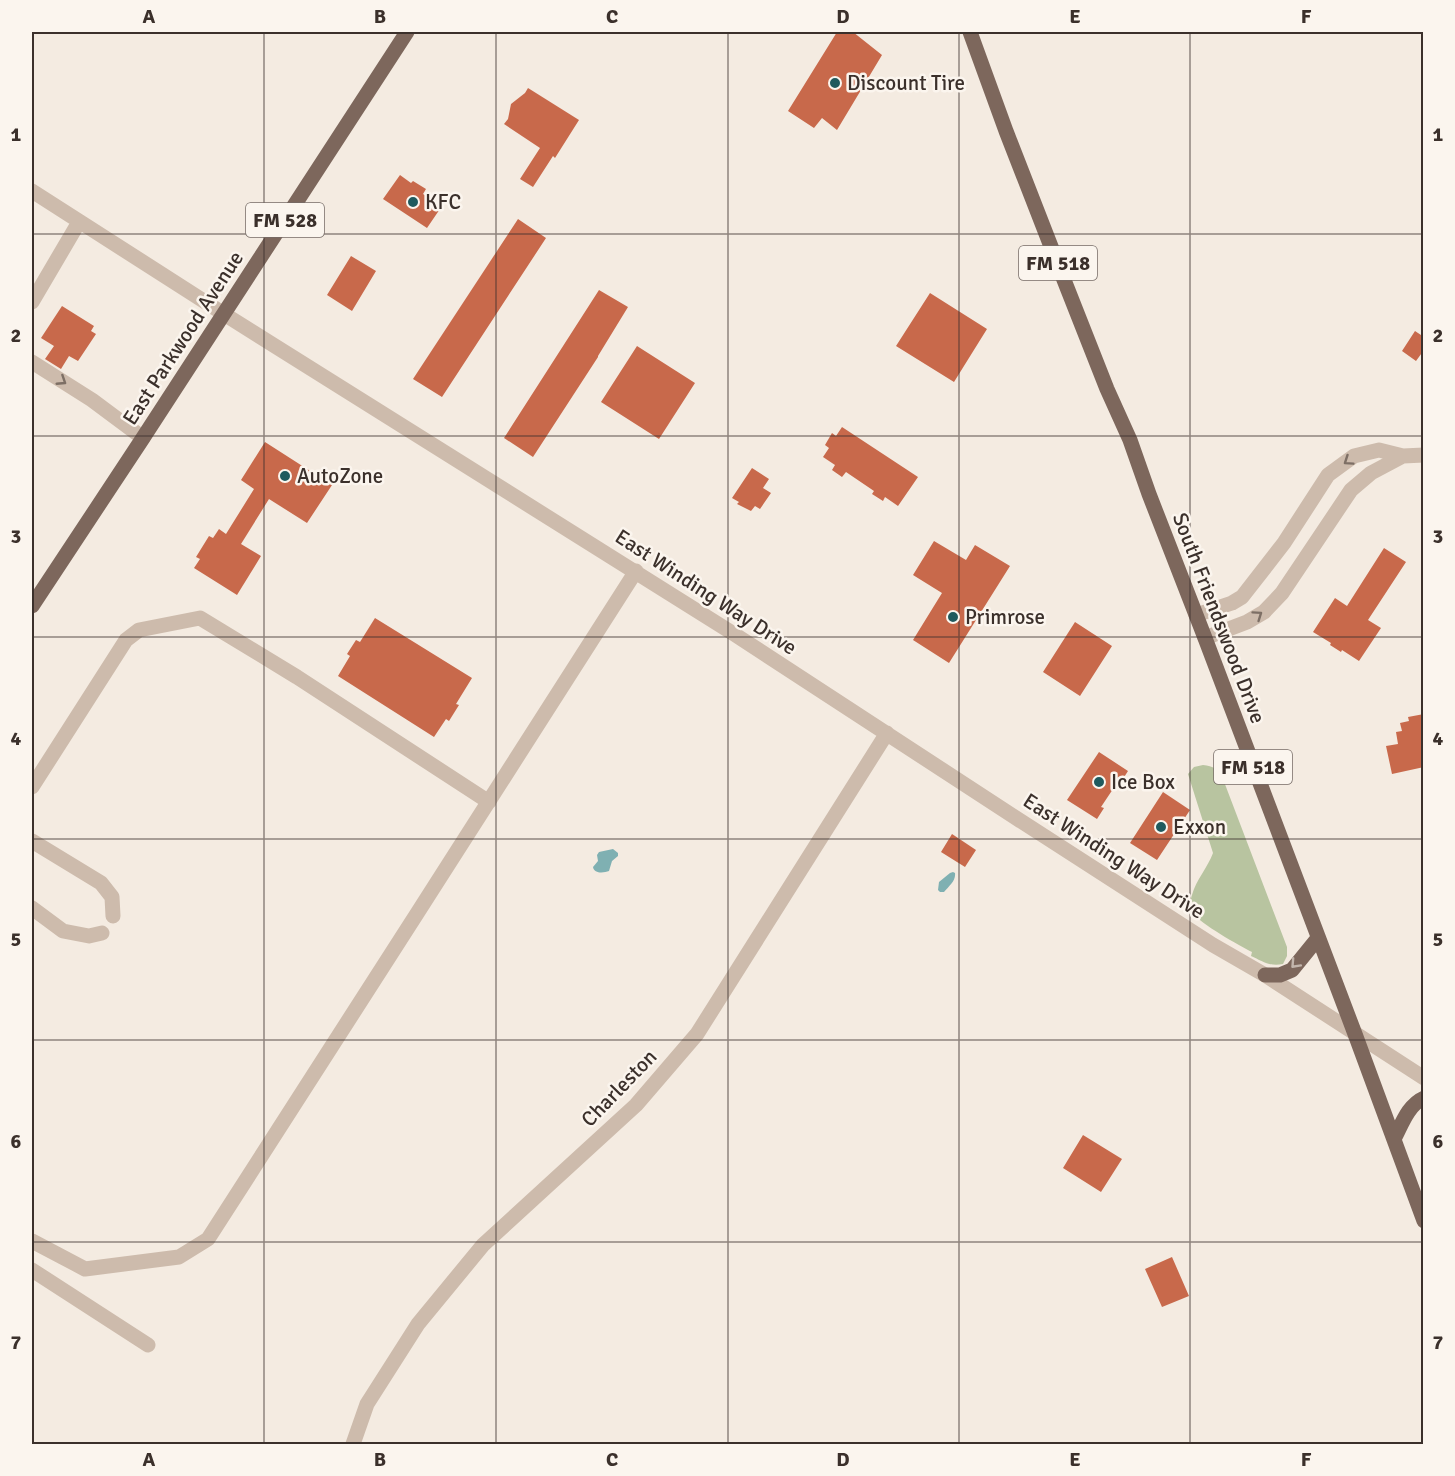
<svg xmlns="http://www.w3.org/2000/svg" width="1455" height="1476" font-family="Signika,sans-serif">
  <rect width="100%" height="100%" fill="#f4ebe1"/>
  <path fill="#b8c4a0" d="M1203,765C1213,766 1219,769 1223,779L1287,947V956L1283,964C1270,967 1262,961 1251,956L1252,952C1240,946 1199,923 1193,913C1190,908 1190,900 1192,895C1196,880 1208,867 1213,853L1188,774L1194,767Z"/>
  <path fill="#7fb0b2" d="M613,849L618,853V856L612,861L609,871C604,873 594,874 593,867L598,861L597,855L599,852Z
    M953,872L955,873C956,881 949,886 944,892H940L938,890L939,882L950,873Z"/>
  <path fill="#c8694b" d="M837,32H853L882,55L837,130L822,118L814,128L788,111Z
    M528,88L579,120L555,158L553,156L533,187L520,179L540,148L504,124L508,119L511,104L525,93Z
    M400,175L411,183L413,181L426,189L423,194L442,206L427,228L383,199Z
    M518,219L546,238L442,397L413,379Z
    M351,256L376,271L352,311L327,295Z
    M599,290L628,307L598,356V357L533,457L504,438Z
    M930,293L987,329L954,382L896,346Z
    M62,306L94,326L91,331L96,334L78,361L69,356L61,369L45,359L54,346L41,338Z
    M1415,331L1424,337V350L1416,361L1402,351Z
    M637,346L695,383L659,439L601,402Z
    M842,427L918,477L898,506L885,497L883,501L872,494L874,491L846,472L842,477L832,470L835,465L823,457L829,448L825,445L832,433L836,436Z
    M265,442L332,485L307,523L269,499L241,544L261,556L237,595L194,568L200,559L196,557L209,536L213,538L219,529L226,534L254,489L241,480Z
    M752,468L769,479L763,488L771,493L760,509L755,506L751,511L737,504L739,502L732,498Z
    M934,541L966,560L975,545L1010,566L949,663L913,640L942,593L913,575Z
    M1384,548L1406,562L1368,620L1381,628L1359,661L1342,650L1341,652L1330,645L1331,643L1313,632L1335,598L1347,606Z
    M375,618L472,678L456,704L459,705L449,721L446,719L434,737L338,676L350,656L347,654L356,640L360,642Z
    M1075,622L1112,646L1080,696L1043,672Z
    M1424,714V767L1392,774L1386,746L1398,744L1396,732L1402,731L1400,723L1409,721L1408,717Z
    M1099,752L1128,771L1121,782L1119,780L1101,807L1104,808L1097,819L1067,800Z
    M1163,792L1190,810L1157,860L1130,843Z
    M952,834L976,850L965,867L941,852Z
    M1083,1135L1122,1159L1101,1192L1063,1168Z
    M1172,1257L1189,1296L1162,1307L1145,1269Z"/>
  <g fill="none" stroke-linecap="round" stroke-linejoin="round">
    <path stroke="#cdbbac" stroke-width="15" d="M32,191L224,314L734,634L1013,816L1213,945L1265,975L1424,1078
      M32,302L79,222
      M32,362L92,400L143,438
      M1196,615L1232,603L1242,597L1284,543L1328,475L1354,456L1379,450L1403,456L1424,455
      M1205,638L1247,622L1264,612L1282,593L1351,490L1371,473L1403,456
      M32,787L126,640L139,630L200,618L297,677L489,802
      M32,841L101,883L112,897L113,916
      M32,908L63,931L89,936L102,933
      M32,1241L85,1269L179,1257L208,1239L418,912L636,571
      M32,1270L148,1345
      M353,1444L367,1404L418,1324L483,1245L636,1105L697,1034L887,733"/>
    <path stroke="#7d675c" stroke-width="15" d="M970,32L1006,131L1066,285L1107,389L1130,440L1149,494L1205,638L1355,1034L1424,1221
      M32,606L141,441L407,32
      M1265,975H1280L1292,970L1318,938
      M1394,1139C1402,1124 1408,1105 1424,1098"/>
  </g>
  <defs><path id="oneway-chevron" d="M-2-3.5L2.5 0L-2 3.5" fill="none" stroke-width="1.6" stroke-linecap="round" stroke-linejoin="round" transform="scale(1.5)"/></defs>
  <g stroke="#7d6f65">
    <use href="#oneway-chevron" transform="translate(62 381) rotate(33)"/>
    <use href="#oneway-chevron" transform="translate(1348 461) rotate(146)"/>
    <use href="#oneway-chevron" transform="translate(1258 615) rotate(-35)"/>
  </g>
  <use stroke="#c2b5ac" href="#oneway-chevron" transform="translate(1295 964) rotate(133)"/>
  <path fill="none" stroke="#3b302b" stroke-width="1.5" stroke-opacity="0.55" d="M264,32V1444M496,32V1444M728,32V1444M959,32V1444M1190,32V1444M32,234H1424M32,436H1424M32,637H1424M32,839H1424M32,1040H1424M32,1242H1424"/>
  <g fill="#1f5a5e" stroke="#fbf5ee" stroke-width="2">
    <circle cx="835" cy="83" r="6"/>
    <circle cx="413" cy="202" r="6"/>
    <circle cx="285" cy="476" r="6"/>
    <circle cx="953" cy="617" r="6"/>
    <circle cx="1099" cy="782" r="6"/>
    <circle cx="1161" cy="827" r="6"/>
  </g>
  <g text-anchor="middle" stroke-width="5" stroke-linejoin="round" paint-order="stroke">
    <g fill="#fbf5ee" stroke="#756b66" stroke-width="1.5">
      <rect x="246" y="203" width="78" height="34" rx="4.5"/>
      <rect x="1019" y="246" width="78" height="34" rx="4.5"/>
      <rect x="1214" y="750" width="78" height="34" rx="4.5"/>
    </g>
    <g font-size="20" font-weight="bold" fill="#3b302b">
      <text x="285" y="227">FM 528</text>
      <text x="1058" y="270">FM 518</text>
      <text x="1253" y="774">FM 518</text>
    </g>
    <g font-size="21" fill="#3b302b" stroke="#fbf5ee" text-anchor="start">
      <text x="847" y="90">Discount Tire</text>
      <text x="425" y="209">KFC</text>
      <text x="297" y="483">AutoZone</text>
      <text x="965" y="624">Primrose</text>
      <text x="1111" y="789">Ice Box</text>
      <text x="1173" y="834">Exxon</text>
    </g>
    <g font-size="21" fill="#3b302b" stroke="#fbf5ee">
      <text transform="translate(183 338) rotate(-57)" y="7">East Parkwood Avenue</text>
      <text transform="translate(706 592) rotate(33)" y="7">East Winding Way Drive</text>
      <text transform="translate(1219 618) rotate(69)" y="7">South Friendswood Drive</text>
      <text transform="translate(1114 856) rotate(33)" y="7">East Winding Way Drive</text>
      <text transform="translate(619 1088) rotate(-46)" y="7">Charleston</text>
    </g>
  </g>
  <rect width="1455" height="1476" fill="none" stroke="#fbf5ee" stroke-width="66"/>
  <rect x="33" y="33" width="1389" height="1410" fill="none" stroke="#3b302b" stroke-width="2"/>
  <g font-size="20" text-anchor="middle" font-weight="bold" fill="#3b302b">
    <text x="149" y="23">A</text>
    <text x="380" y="23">B</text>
    <text x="612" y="23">C</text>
    <text x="843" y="23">D</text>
    <text x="1075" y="23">E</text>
    <text x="1306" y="23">F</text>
    <text x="16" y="141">1</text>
    <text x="1438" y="141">1</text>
    <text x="16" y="342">2</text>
    <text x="1438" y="342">2</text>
    <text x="16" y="543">3</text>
    <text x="1438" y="543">3</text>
    <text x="16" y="745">4</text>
    <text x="1438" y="745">4</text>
    <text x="16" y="946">5</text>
    <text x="1438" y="946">5</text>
    <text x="16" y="1148">6</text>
    <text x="1438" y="1148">6</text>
    <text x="16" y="1349">7</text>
    <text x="1438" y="1349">7</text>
    <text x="149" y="1466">A</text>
    <text x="380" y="1466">B</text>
    <text x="612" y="1466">C</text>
    <text x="843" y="1466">D</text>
    <text x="1075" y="1466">E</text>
    <text x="1306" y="1466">F</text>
  </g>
</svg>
